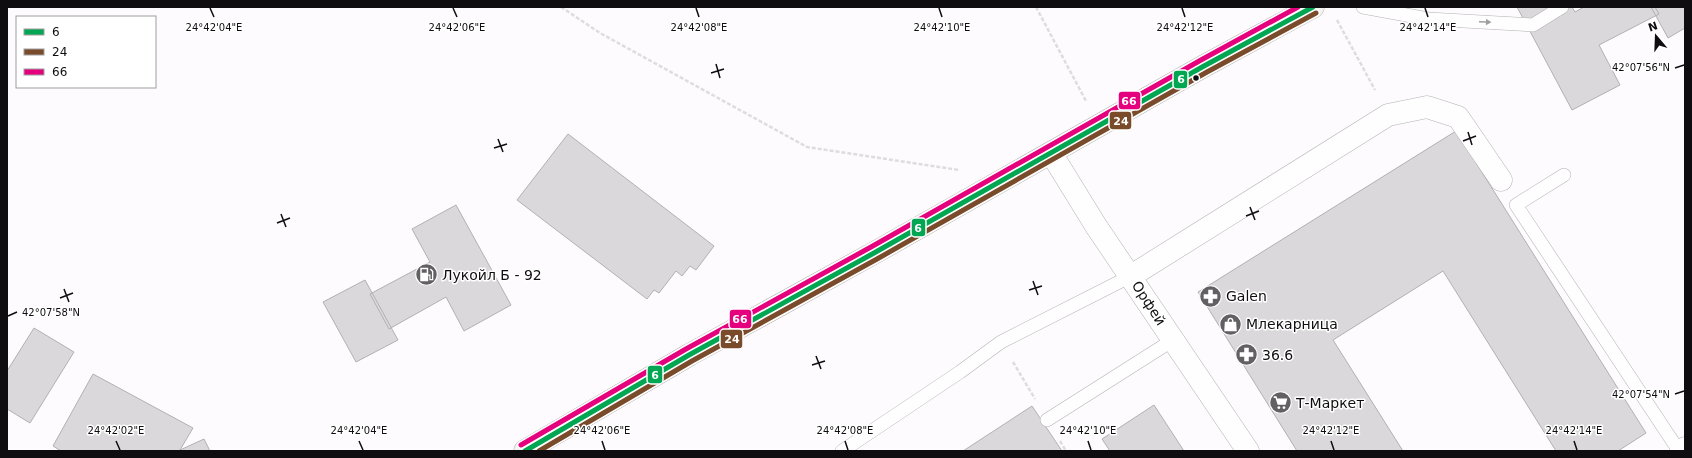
<svg xmlns="http://www.w3.org/2000/svg" width="1692" height="458" font-family="'DejaVu Sans',sans-serif">
  <rect width="100%" height="100%" fill="#fdfbfd"/>
  <path fill="#dad8da" stroke="#b2b0b2" d="M1517,7H1572L1575,12L1584,7H1655L1659,14L1599,45L1620,85L1572,110Z
    M1651,7H1685V28L1668,38Z
    M1456,131L1646,433L1618,451H1556L1443,271L1333,340L1403,451H1297L1198,292Z
    M568,134L714,246L696,270L690,266L682,276L676,271L659,293L654,290L647,299L517,200Z
    M456,205L511,305L464,331L446,297L389,329L370,294L430,262L412,229Z
    M365,280L398,340L356,362L323,302Z
    M34,328L74,352L30,423L7,409V371Z
    M93,374L193,428L180,450L204,439L210,451H61L53,446Z
    M1154,405L1184,451H1110L1102,439Z
    M1032,406L1062,451H963Z"/>
  <g fill="none" stroke-linecap="round" stroke-linejoin="round">
    <defs>
      <path id="lane" d="M1363,7L1428,19L1533,25L1562,7
        M1564,175L1516,205L1679,451
        M1047,420L1173,340
        M842,451L960,372L1001,342L1131,276"/>
      <path id="street" d="M1051,153L1096,226L1248,451
        M1131,276L1388,115L1427,107L1458,117L1501,180
        M1681,451L1685,448"/>
      <path id="secondary" d="M525,451L689,355L874,253L1204,66L1313,7"/>
    </defs>
    <use href="#lane" stroke="#b4b2b4" stroke-width="14"/>
    <use href="#street" stroke="#b4b2b4" stroke-width="23"/>
    <use href="#secondary" stroke="#b4b2b4" stroke-width="23"/>
    <path stroke="#deddde" stroke-width="2.5" stroke-dasharray="4 2" stroke-linecap="butt" d="M561,7L600,33L807,147L959,170
      M1036,7L1086,101
      M1337,20L1375,90
      M1013,362L1035,399
      M1060,441L1066,451"/>
    <use href="#lane" stroke="#fffeff" stroke-width="13"/>
    <use href="#street" stroke="#fffeff" stroke-width="22"/>
    <use href="#secondary" stroke="#f3f3f1" stroke-width="22"/>
    <defs>
      <path id="bus-1" d="M525,451L689,355L874,253L1204,66L1313,7"/>
      <path id="bus-2" d="M539,451L692,361L877,259L1207,72L1316,13"/>
      <path id="bus-3" d="M521,445L686,349L871,247L1201,60L1298,7"/>
    </defs>
    <use href="#bus-1" stroke="#fff" stroke-width="8"/>
    <use href="#bus-2" stroke="#fff" stroke-width="8"/>
    <use href="#bus-3" stroke="#fff" stroke-width="8"/>
    <use href="#bus-1" stroke="#00a651" stroke-width="5"/>
    <use href="#bus-2" stroke="#7a4b2a" stroke-width="5"/>
    <use href="#bus-3" stroke="#e5007d" stroke-width="5"/>
  </g>
  <defs><path id="oneway-solid" d="M-6-.8H1V-3.2L6.5 0L1 3.2V.8H-6Z"/></defs>
  <use fill="#9f9e9f" href="#oneway-solid" transform="translate(1485 22) rotate(3)"/>
  <path fill="none" stroke="#0f0d0f" stroke-width="1.5" d="M210,8L214,17M453,8L457,17M696,8L699,17M939,8L942,17M1182,8L1185,17M1425,8L1428,17M716,64L720,78M1675,68L1684,65M711,73L724,69M1468,132L1472,145M498,139L503,152M1463,141L1476,136M494,148L507,144M1250,207L1255,220M281,214L286,227M1246,216L1259,211M277,223L290,218M1033,281L1038,295M64,289L69,302M1029,290L1042,286M60,298L73,293M8,316L17,312M816,356L821,369M812,365L825,361M1675,394L1684,391M116,441L120,450M359,441L363,450M602,441L605,450M845,441L848,450M1088,441L1091,450M1331,441L1334,450M1574,441L1577,450"/>
  <defs>
    <symbol id="fuel-disc" viewBox="-11 -11 22 22"><circle r="9.5" fill="#626062" stroke="#fff"/><path d="M-5.5-6h7V0h2V4h1.3V-2.5L3-4.5l.8-.8L6-3V5H2.5V1h-1V6h-7ZM-4.2-4.7v3.2H.2V-4.7Z" fill="#fff"/></symbol>
    <symbol id="pharmacy-disc" viewBox="-11 -11 22 22"><circle r="9.5" fill="#626062" stroke="#fff"/><path d="M-2-6h4v4h4v4h-4v4h-4v-4h-4v-4h4Z" fill="#fff"/></symbol>
    <symbol id="shop-disc" viewBox="-11 -11 22 22"><circle r="9.5" fill="#626062" stroke="#fff"/><path d="M-5-2.5h2.3a2.7 3.5 0 0 1 5.4 0H5L5.5 6h-11ZM-1.5-2.5h3a1.5 2.3 0 0 0-3 0Z" fill="#fff"/></symbol>
    <symbol id="supermarket-disc" viewBox="-11 -11 22 22"><circle r="9.5" fill="#626062" stroke="#fff"/><path d="M-6-5.5h2.5l.6 2H6L4.5 2H-2.5L-4.4-4H-6ZM-1.5 3.2a1.3 1.3 0 1 0 .1 0ZM3 3.2a1.3 1.3 0 1 0 .1 0Z" fill="#fff"/></symbol>
  </defs>
  <g fill-rule="evenodd">
    <use href="#fuel-disc" x="414" y="262" width="25" height="25"/>
    <use href="#pharmacy-disc" x="1198" y="284" width="25" height="25"/>
    <use href="#shop-disc" x="1218" y="312" width="25" height="25"/>
    <use href="#pharmacy-disc" x="1234" y="342" width="25" height="25"/>
    <use href="#supermarket-disc" x="1268" y="390" width="25" height="25"/>
  </g>
  <circle fill="#0f0d0f" stroke="#fff" stroke-width="1.5" cx="1196" cy="78" r="3.5"/>
  <g text-anchor="middle" stroke-width="3" stroke-linejoin="round" paint-order="stroke">
    <g font-size="14" fill="#0f0d0f" stroke="#fff" text-anchor="start">
      <text x="442" y="280">Лукойл Б - 92</text>
      <text x="1226" y="301">Galen</text>
      <text x="1246" y="329">Млекарница</text>
      <text x="1262" y="360">36.6</text>
      <text x="1296" y="408">Т-Маркет</text>
    </g>
    <g font-size="14" fill="#0f0d0f" stroke="#fff">
      <text transform="translate(1149 303) rotate(57)" y="5">Орфей</text>
    </g>
  </g>
  <g font-size="10" text-anchor="middle" fill="#0f0d0f" stroke="#fff" stroke-width="3" stroke-linejoin="round" paint-order="stroke">
    <text x="214" y="31">24°42'04"E</text>
    <text x="457" y="31">24°42'06"E</text>
    <text x="699" y="31">24°42'08"E</text>
    <text x="942" y="31">24°42'10"E</text>
    <text x="1185" y="31">24°42'12"E</text>
    <text x="1428" y="31">24°42'14"E</text>
    <text x="1641" y="71">42°07'56"N</text>
    <text x="51" y="316">42°07'58"N</text>
    <text x="1641" y="398">42°07'54"N</text>
    <text x="116" y="434">24°42'02"E</text>
    <text x="359" y="434">24°42'04"E</text>
    <text x="602" y="434">24°42'06"E</text>
    <text x="845" y="434">24°42'08"E</text>
    <text x="1088" y="434">24°42'10"E</text>
    <text x="1331" y="434">24°42'12"E</text>
    <text x="1574" y="434">24°42'14"E</text>
  </g>
  <g stroke="#fff" stroke-width="1.5">
    <rect x="1173" y="70" width="15" height="19" rx="4" fill="#00a651"/>
    <rect x="1118" y="91" width="23" height="19" rx="4" fill="#e5007d"/>
    <rect x="1109" y="111" width="23" height="19" rx="4" fill="#7a4b2a"/>
    <rect x="911" y="218" width="15" height="19" rx="4" fill="#00a651"/>
    <rect x="729" y="309" width="23" height="20" rx="4" fill="#e5007d"/>
    <rect x="720" y="329" width="23" height="20" rx="4" fill="#7a4b2a"/>
    <rect x="647" y="365" width="16" height="19" rx="4" fill="#00a651"/>
  </g>
  <g font-size="11" text-anchor="middle" font-weight="bold" fill="#fff">
    <text x="1181" y="83">6</text>
    <text x="1129" y="105">66</text>
    <text x="1121" y="125">24</text>
    <text x="918" y="232">6</text>
    <text x="740" y="323">66</text>
    <text x="732" y="343">24</text>
    <text x="655" y="379">6</text>
  </g>
  <rect width="1692" height="458" fill="none" stroke="#0f0d0f" stroke-width="16"/>
  <rect x="16" y="16" width="140" height="72" fill="#ffffff" stroke="#9f9e9f"/>
  <rect x="24" y="29" width="20" height="6" fill="#00a651" stroke="#9f9e9f"/>
  <text x="52" y="36" font-size="12" fill="#0f0d0f">6</text>
  <rect x="24" y="49" width="20" height="6" fill="#7a4b2a" stroke="#9f9e9f"/>
  <text x="52" y="56" font-size="12" fill="#0f0d0f">24</text>
  <rect x="24" y="69" width="20" height="6" fill="#e5007d" stroke="#9f9e9f"/>
  <text x="52" y="76" font-size="12" fill="#0f0d0f">66</text>
  <g transform="translate(1656 36) rotate(341)" stroke="#ffffff" stroke-width="3" paint-order="stroke">
  <path d="M0-3L7 15L0 10L-7 15Z" fill="#0f0d0f"/>
  <text y="-6" font-size="11" font-weight="bold" text-anchor="middle" fill="#0f0d0f">N</text>
  </g>
</svg>
